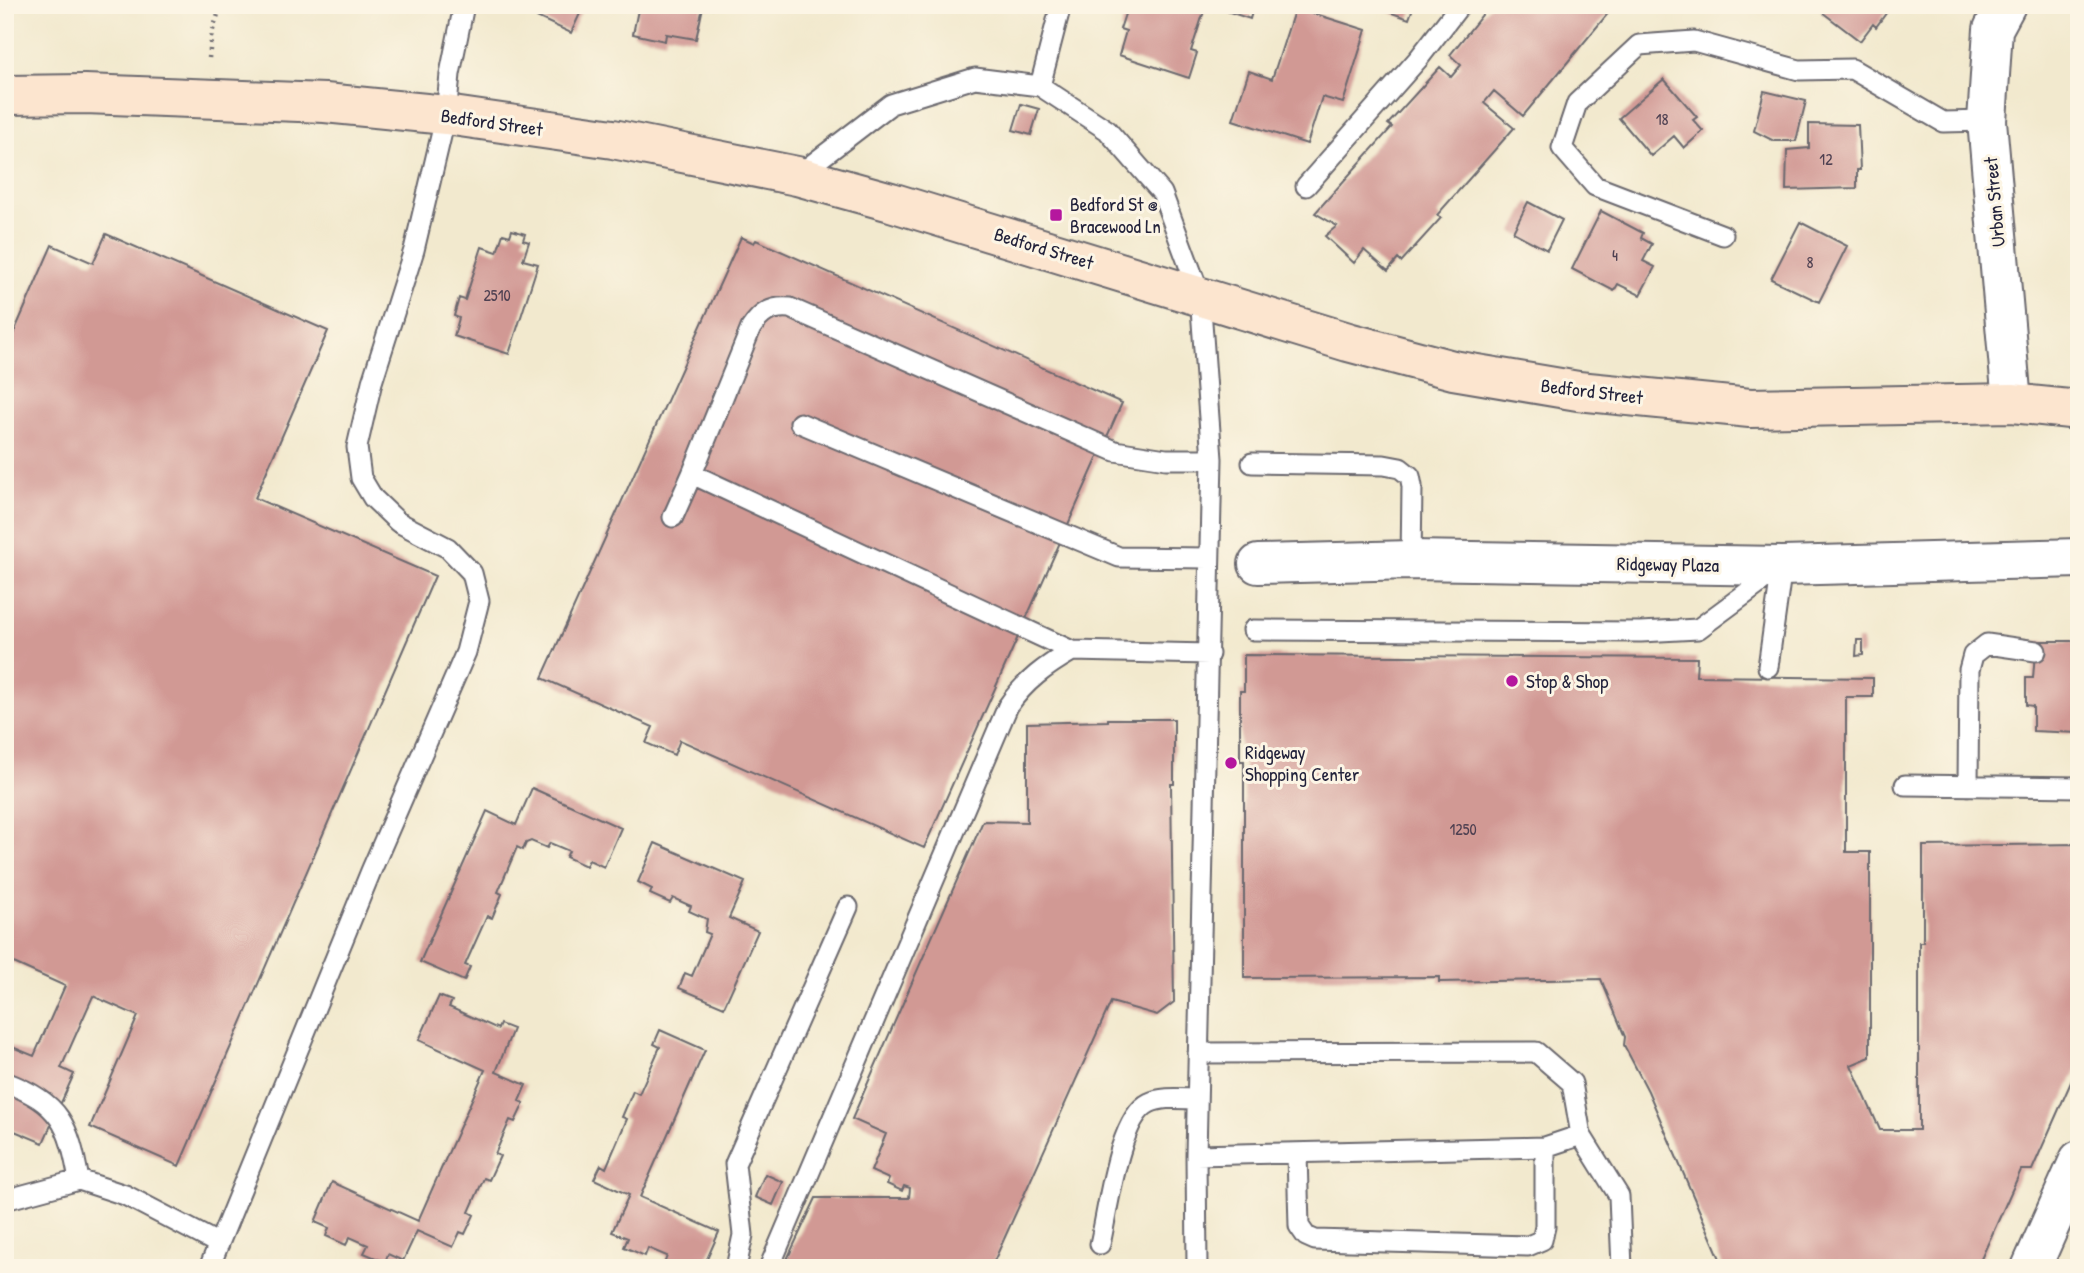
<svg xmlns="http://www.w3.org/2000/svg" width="2084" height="1273" font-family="'Patrick Hand',sans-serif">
  <rect width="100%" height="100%" fill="#fcf5e5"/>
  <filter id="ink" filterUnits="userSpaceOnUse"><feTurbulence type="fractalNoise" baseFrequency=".0143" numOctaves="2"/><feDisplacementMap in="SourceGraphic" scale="14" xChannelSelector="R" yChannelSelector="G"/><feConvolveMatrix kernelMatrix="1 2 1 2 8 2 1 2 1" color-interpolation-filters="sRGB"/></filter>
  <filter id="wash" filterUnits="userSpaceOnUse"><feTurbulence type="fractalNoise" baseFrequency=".00686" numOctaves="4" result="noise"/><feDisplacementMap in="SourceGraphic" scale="28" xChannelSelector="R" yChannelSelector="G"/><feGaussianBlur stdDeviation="1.57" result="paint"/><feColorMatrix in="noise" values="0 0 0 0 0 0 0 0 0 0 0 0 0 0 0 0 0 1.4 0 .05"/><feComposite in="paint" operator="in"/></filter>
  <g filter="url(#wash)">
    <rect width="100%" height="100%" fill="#f2e9ce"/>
    <g id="blocks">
      <path fill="#d19994" d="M511,5H584L571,33Z
        M639,5H712V9L703,7L696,39L666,34L665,41L633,34Z
        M1128,5H1206L1191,51L1197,53L1189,78L1119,55L1126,31L1120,29Z
        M1209,5H1254L1250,19Z
        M1280,5H1307L1306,11L1366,30L1343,103L1322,97L1307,144L1233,120L1249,71L1272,79L1294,11Z
        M1369,5H1414L1409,19Z
        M1490,5H1615L1523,116L1494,91L1484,103L1514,128L1437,215L1441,218L1401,262L1398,259L1388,271L1364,250L1354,263L1325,236L1337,226L1315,213L1392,127L1388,124L1440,67L1451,77L1461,65L1450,55Z
        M1826,5H1892L1876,27L1873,24L1860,41L1822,12Z
        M1664,79L1697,117L1693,120L1703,131L1684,148L1674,136L1651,156L1619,118Z
        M1764,91L1806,101L1796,141H1774L1754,131Z
        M1021,104L1039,109L1031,135L1013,130Z
        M1809,124L1858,125L1860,170H1857V188L1786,190L1787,150L1809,148Z
        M1528,202L1562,220L1547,250L1513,232Z
        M1601,211L1643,233L1641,238L1652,244L1643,261L1655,267L1640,295L1618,284L1614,291L1572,269Z
        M1800,222L1847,246L1819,302L1771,279Z
        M512,230L525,234L523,240L529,242L523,260L538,264L509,354L454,336L459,318L454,316L459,298L465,300L482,247L497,252L503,234L510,236Z
        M106,234L328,331L255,498L435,576L179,1166L90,1127L138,1016L93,996L61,1068L74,1074L43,1143L5,1127V1044L34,1056L65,986L5,959V353L52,245L93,263Z
        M741,237L754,243L756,240L1122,403L924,848L680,740L674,755L646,743L653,727L542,678Z
        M1857,640H1863V655L1856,656Z
        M2036,641H2079V733L2033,731V706L2026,705V678H2033Z
        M1244,655L1697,658L1696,676L1873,678V697H1846V852H1870V1057L1851,1065L1880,1130H1919V942H1923V846L2079,844V1064L2032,1170H2021L1977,1268H1724L1648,1091L1624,1045L1625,1037L1601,979L1439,982V977L1244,978V761H1240V691H1244Z
        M1108,719H1174V784H1171L1174,1002L1157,1015L1111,1002L991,1268H783L816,1198H909L910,1188L904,1186L902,1191L887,1184L889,1179L871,1171L886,1134L852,1119L983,821L1027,822V723L1108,721Z
        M532,788L621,828L604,867L589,860L586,866L566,857L569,851L550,843L547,848L531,841L526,843L523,850L517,847L498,892L502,894L492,918L487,916L465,965L470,967L464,981L420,962L487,811L516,825Z
        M655,843L745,882L729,918L758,931L724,1007L679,988L685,973L692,976L710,934L705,932L707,919L689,911L691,906L673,898L670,903L650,894L652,889L638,882Z
        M439,996L452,1001L449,1007L498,1029L500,1024L513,1029L496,1072L526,1085L519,1101L524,1103L515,1122L510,1120L495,1154L500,1156L489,1180L484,1178L469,1212L474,1215L465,1234L460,1232L453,1247L417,1231L403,1261L388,1254L385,1262L364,1253L368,1245L350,1237L346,1245L326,1236L329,1228L315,1222L332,1182L418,1221L485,1070L419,1040Z
        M660,1030L705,1050L640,1197L719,1232L703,1268L687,1265L686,1268H672L664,1264L667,1256L648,1248L645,1256L624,1247L628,1238L612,1232L629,1195L594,1179L601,1165L606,1168L627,1119L622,1117L633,1091L639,1094L660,1047L654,1044Z
        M765,1174L783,1182L773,1205L755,1197Z"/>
    </g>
  </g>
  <g filter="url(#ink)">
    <use href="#blocks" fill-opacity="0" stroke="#6b686e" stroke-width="2"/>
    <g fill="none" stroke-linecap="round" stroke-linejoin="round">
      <defs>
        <path id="service" d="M1040,86L1061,5
          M797,176L891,104L975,78L1040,86L1107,130L1162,193L1200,295L1212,459L1196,1155L1197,1268
          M1306,186L1419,58L1460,5
          M1723,235L1595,186L1562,148L1577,103L1639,45L1694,41L1799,70L1852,69L1943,122L1987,121
          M800,423L1119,557L1209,558
          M1252,463L1384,465L1400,468L1410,476L1412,486L1411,560
          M673,517L692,474
          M1253,630L1641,632L1698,629L1779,569
          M1209,654L1072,651L692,474L751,328C761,313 771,306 790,308L1115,451L1166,459H1212
          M1768,667L1782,566
          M1905,785L2079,787
          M1968,786L1969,670L1973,655L1987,644L2036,651
          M1198,1053L1536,1052L1572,1083L1581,1135L1545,1147
          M5,1082C61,1103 69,1125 79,1180
          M1581,1135L1619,1196L1622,1268
          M1196,1155L1545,1147V1227L1542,1240L1528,1246L1315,1240L1306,1236L1299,1226L1297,1154
          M5,1200L79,1180L125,1195L219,1244
          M1100,1244C1108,1212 1118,1118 1149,1103C1163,1096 1182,1099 1197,1099
          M209,1268L371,871L466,652L479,601L472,573L448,548L398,522L373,498L361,478L357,447L372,382L414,250L446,115L450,74L464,5
          M736,1268L743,1235L735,1164L848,907
          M769,1268L1008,706C1025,681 1046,666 1072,651"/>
        <path id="minor" d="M2006,5L1993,29L1987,121L2012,403
          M1258,564L1411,560L1782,566L2079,558
          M2031,1268L2079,1160"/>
        <path id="secondary" d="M5,95L85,94L325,103L446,115L613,139L797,176L891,202L1348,342L1453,370L1578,391L1750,408L2012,403L2079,410"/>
      </defs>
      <use href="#service" stroke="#6b686e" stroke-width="23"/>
      <use href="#minor" stroke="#6b686e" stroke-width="42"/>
      <use href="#secondary" stroke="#6b686e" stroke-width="42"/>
      <path stroke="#6b686e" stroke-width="4.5" stroke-dasharray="2 5" stroke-linecap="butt" d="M209,58L212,33L221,5"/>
      <use href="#service" stroke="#fff" stroke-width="19"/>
      <use href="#minor" stroke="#fff" stroke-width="38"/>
      <use href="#secondary" stroke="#fce5cf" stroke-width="38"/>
    </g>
  </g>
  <g fill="#b5179e" stroke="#fcf5e5" stroke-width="2.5">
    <rect x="1049" y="208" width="14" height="14" rx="3.5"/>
    <circle cx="1512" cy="681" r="7"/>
    <circle cx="1231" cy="763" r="7"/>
  </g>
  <g text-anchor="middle" stroke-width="6" stroke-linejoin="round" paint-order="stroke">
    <g font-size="16" fill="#4e4051">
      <text x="1662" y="125">18</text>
      <text x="1826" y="165">12</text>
      <text x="1615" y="261">4</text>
      <text x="1810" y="268">8</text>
      <text x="497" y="301">2510</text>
      <text x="1463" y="835">1250</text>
    </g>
    <g font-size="19" fill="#22223b" stroke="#fcf5e5">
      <text transform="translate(492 122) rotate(8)" y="7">Bedford Street</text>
      <text transform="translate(1994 202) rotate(-95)" y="7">Urban Street</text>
      <text transform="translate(1044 248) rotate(17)" y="7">Bedford Street</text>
      <text transform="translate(1592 391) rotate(7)" y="7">Bedford Street</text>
      <text transform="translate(1668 564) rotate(1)" y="7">Ridgeway Plaza</text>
    </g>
    <g font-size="19" fill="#22223b" stroke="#fcf5e5" text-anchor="start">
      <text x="1070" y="211">Bedford St @<tspan x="1070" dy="22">Bracewood Ln</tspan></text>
      <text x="1526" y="688">Stop &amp; Shop</text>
      <text x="1245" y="759">Ridgeway<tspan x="1245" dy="22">Shopping Center</tspan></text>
    </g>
  </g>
  <rect width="2084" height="1273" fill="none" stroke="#fcf5e5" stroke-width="28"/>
</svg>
